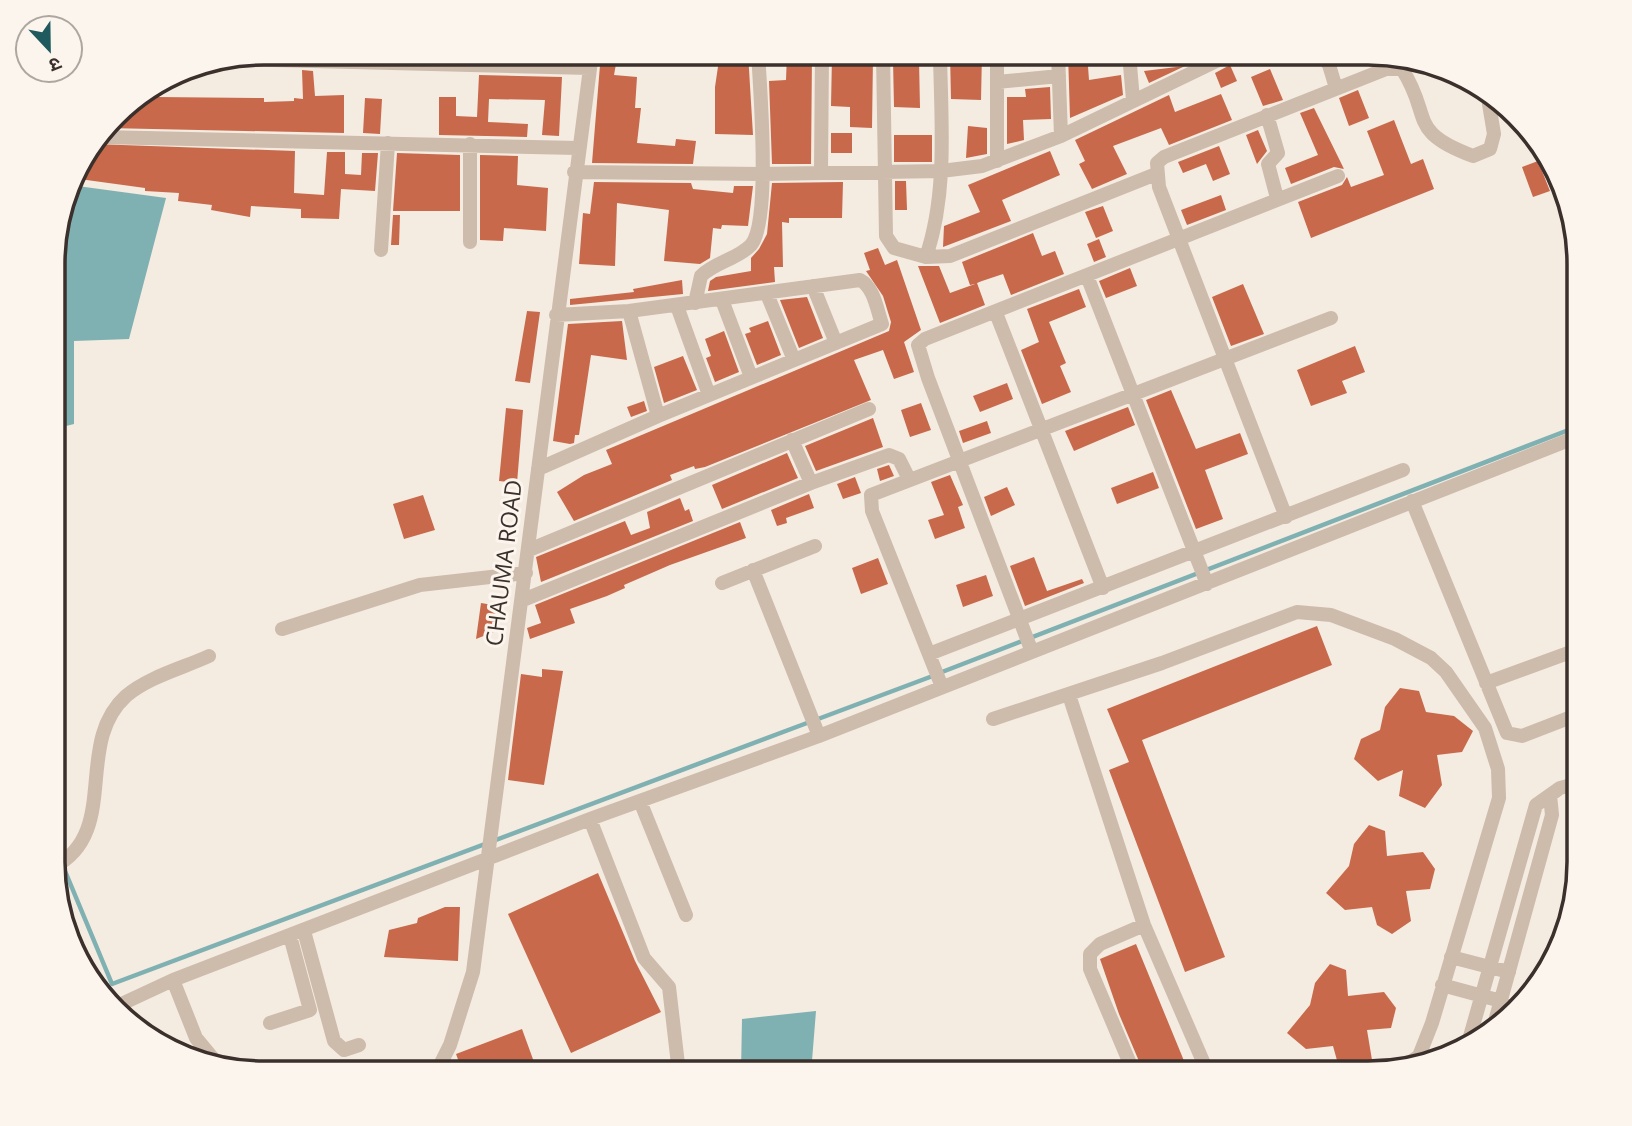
<svg xmlns="http://www.w3.org/2000/svg" width="1632" height="1126" font-family="'Open Sans','Noto Sans Devanagari',sans-serif">
  <rect width="100%" height="100%" fill="#f4ebe1"/>
  <path fill="#7fb0b2" d="M70,185L166,198L129,339L74,341V424L54,429V237Z
    M816,1011L811,1073H741L742,1019Z"/>
  <g fill="none" stroke-linecap="round" stroke-linejoin="round">
    <path stroke="#7fb0b2" stroke-width="4.5" d="M942,672L1579,426
      M818,719L930,677
      M54,847L59,857
      M65,871L112,984L807,723"/>
  </g>
  <path fill="#c8694b" d="M601,53H618L614,75L637,77L635,108H641L637,143L675,146L676,139L696,141L693,164L592,163Z
    M720,53H748L753,135L715,134V87Z
    M787,53H811L812,55L811,164H772L769,81L786,80Z
    M950,53H982L981,100L951,99Z
    M1068,53H1087L1089,80L1121,75L1123,95L1070,118Z
    M1211,53L1187,64L1164,60V56Z
    M1271,53H1309V55L1275,66Z
    M851,55L873,57L872,128L850,127V107L831,106L832,57L850,58Z
    M893,60H919L920,108L894,107Z
    M1230,65L1237,81L1221,88L1215,73Z
    M1185,66L1149,83L1144,71Z
    M1270,69L1283,100L1263,106L1251,77Z
    M302,70L313,71L315,96L344,95V133L107,128L124,105L145,92L157,93V97L264,98V102L294,101V98L303,99Z
    M479,75L562,77L559,136L542,135L545,100L489,99L488,122L528,124L527,137L439,135V97H456V116L477,117Z
    M1050,87L1051,119L1023,120L1024,140L1007,144V97H1026L1025,89Z
    M1358,90L1369,118L1349,126L1339,98Z
    M1221,94L1232,120L1169,145L1161,128L1113,146L1127,174L1092,189L1079,164L1085,161L1075,140L1169,95L1175,112Z
    M365,98L382,99L380,134L363,133Z
    M1314,108L1344,169L1334,167L1291,184L1285,168L1318,155L1300,113Z
    M1394,120L1411,164L1423,159L1434,189L1311,238L1298,202L1342,185L1347,177L1351,187L1384,175L1367,131Z
    M968,126L987,128V154L966,158Z
    M1258,130L1267,151L1257,164L1246,135Z
    M831,133H852V153H831Z
    M894,135H932V162H894Z
    M94,144L295,151L294,193L324,195L327,152H345V174L361,175L362,153H378L375,191L341,189L339,219L301,218V209L251,206L250,217L211,210L212,205L178,201L179,193L145,191V188L72,178Z
    M1219,146L1230,174L1213,181L1206,164L1183,173L1178,162Z
    M1050,151L1060,175L1002,200L1011,221L943,247L944,226L980,212L968,185Z
    M397,153L460,155V211H393Z
    M480,155L518,156L517,185L548,188L546,231L504,228L503,241L480,240Z
    M1538,161L1550,191L1533,197L1522,167Z
    M895,181H906L907,210H895Z
    M594,182L691,183L693,189L733,193L734,186H753L748,226L722,225L721,229L713,228L710,258L700,264L664,261L669,210L617,203L615,266L579,264L583,213L590,214Z
    M843,182L842,218H789V223L782,222L783,267H774L775,282L708,291L710,281L716,277L751,271V258L759,249L767,234L772,183Z
    M1221,195L1226,210L1187,225L1181,210Z
    M1103,206L1113,231L1096,238L1085,212Z
    M393,215H400L399,245H391Z
    M1033,233L1042,256L1055,251L1064,274L1011,295L1003,274L982,281L977,283L985,305L940,323L918,266H939L950,293L975,284L970,285L962,262Z
    M1099,239L1106,257L1094,262L1087,244Z
    M878,248L885,265L897,260L921,330L904,342L914,372L894,379L883,350L854,360L871,400L705,467L695,469L694,466L670,475L672,480L574,521L557,492L584,475L612,464L606,450L889,331L891,322L883,296L866,271L870,270L864,253Z
    M1130,268L1137,286L1106,298L1099,281Z
    M682,280L683,294L570,305V299L634,292L633,289Z
    M1243,284L1264,334L1231,346L1212,297Z
    M1079,289L1086,307L1049,322L1066,363L1060,366L1071,392L1042,404L1021,350L1039,342L1027,309Z
    M807,297L823,338L799,348L780,300Z
    M527,311L540,312L530,383L515,381Z
    M622,321L627,360L591,355L579,435H575L574,443L570,444L553,441L568,324Z
    M768,321L781,355L757,365L745,334L751,332L749,328Z
    M724,331L739,372L715,382L706,358L711,356L705,339Z
    M1355,346L1365,372L1342,381L1347,393L1311,406L1297,370Z
    M683,356L697,390L664,403L654,367Z
    M1007,383L1013,399L980,412L973,396Z
    M1171,390L1196,449L1240,433L1248,454L1205,470L1223,519L1196,529L1146,400Z
    M644,401L647,411L631,417L627,407Z
    M921,403L931,430L910,437L901,410Z
    M1128,407L1135,425L1074,451L1065,431Z
    M506,408L523,410L517,483L499,481Z
    M873,418L883,447L816,471L805,446Z
    M987,421L991,433L963,443L959,431Z
    M787,453L798,478L722,509L712,485Z
    M889,465L894,476L880,481L877,469Z
    M1153,472L1159,488L1117,504L1111,488Z
    M950,475L963,505L958,507L965,528L935,539L928,520L944,515L931,482Z
    M855,477L861,493L843,499L837,484Z
    M1007,487L1015,505L991,516L984,497Z
    M809,494L814,508L786,518L787,523L777,526L771,510Z
    M423,495L435,530L404,539L393,504Z
    M680,498L685,511L689,509L693,521L541,582L536,557L625,521L631,535L650,528L647,512Z
    M740,522L746,538L670,565L624,585L625,588L607,596L570,609L575,623L530,639L527,628L541,623L535,605Z
    M1034,557L1047,591L1082,579L1084,583L1025,606L1010,566Z
    M878,558L888,584L861,594L852,568Z
    M986,575L993,596L963,607L956,585Z
    M481,603L499,606L496,631L476,639Z
    M1317,626L1332,665L1142,740L1225,957L1185,972L1109,770L1129,762L1107,709Z
    M542,669L563,671L544,785L508,780L521,674L542,677Z
    M1400,688L1419,691L1426,712L1454,716L1473,731L1462,752L1437,755L1442,785L1425,808L1399,796L1403,770L1378,781L1354,759L1361,739L1380,730L1385,707Z
    M1369,825L1385,831L1387,856L1423,852L1435,869L1430,889L1406,891L1411,921L1392,934L1377,925L1372,907L1345,910L1326,893L1349,866L1354,844Z
    M598,873L635,961L661,1012L571,1053L508,914Z
    M445,907H460L458,961L384,957L389,930L417,923L418,918Z
    M1136,944L1189,1073H1144L1119,1014L1100,959Z
    M1330,964L1346,970L1348,996L1384,992L1396,1008L1391,1028L1367,1030L1372,1060L1353,1073L1338,1064L1333,1046L1306,1049L1287,1033L1310,1005L1315,983Z
    M522,1029L538,1073H463L456,1054Z"/>
  <g fill="none" stroke-linecap="round" stroke-linejoin="round">
    <path stroke="#cdbbac" stroke-width="14" d="M883,53L886,236L894,248L926,257L950,256L1156,174
      M997,53V161
      M1058,53L1061,136
      M1129,53L1133,100
      M1321,53L1329,65L1336,88
      M234,59L590,68
      M997,82L1059,76
      M1267,115L1278,153L1268,164L1277,198
      M100,137L578,148
      M1547,158L1570,217
      M821,171L822,53
      M574,172L762,174L941,171L982,166L1061,136L1233,53
      M470,242V144
      M381,250L388,143
      M926,257C948,192 941,121 940,53
      M1087,276L1207,584
      M813,286L836,343
      M767,294L794,360
      M722,300L751,377
      M695,303L701,276C715,262 738,259 751,245C771,222 760,87 758,53
      M677,306L709,395
      M629,311L658,416
      M996,313L1103,588
      M538,469L658,416L882,324C877,310 874,287 860,280L629,311L556,315
      M811,483L889,455L899,459L909,479
      M1412,501L1507,733L1522,736L1579,714
      M1286,517L1159,187L1157,163L1164,157L1386,69H1402C1433,117 1406,131 1473,156L1490,149L1494,134L1489,104L1498,98
      M529,550L869,409
      M753,570L819,736
      M722,583L815,546
      M523,600L811,483L792,440
      M282,629L420,585L526,573
      M1032,652L928,378L918,345L925,339L1338,176
      M929,654L1403,470
      M1486,683L1579,649
      M942,687L872,511L871,495L1331,318
      M1069,695L1144,925L1208,1073
      M993,719L1162,663L1297,612L1331,615L1395,639L1431,658L1446,672L1485,728L1498,769L1499,798L1432,1023L1419,1056L1408,1064
      M640,801L686,915
      M590,819L644,958L669,987L679,1073
      M54,867C121,832 73,744 126,696C148,677 183,668 209,656
      M304,931L334,1041L344,1050L359,1045
      M1451,957L1509,972
      M173,980L196,1038L220,1067
      M1442,985L1501,1001L1513,1010
      M115,1007L173,980L590,819L819,736L1579,436
      M270,1023L310,1010L290,936
      M1494,1025L1552,815L1550,795
      M1467,1047L1536,805L1560,788L1579,783
      M436,1073L450,1045L473,972L592,53
      M1134,1073L1090,969V954L1100,944L1144,925"/>
  </g>
  <g text-anchor="middle" stroke-width="6" stroke-linejoin="round" paint-order="stroke">
    <g font-size="23" fill="#3b302b" stroke="#fbf5ee">
      <text transform="translate(504 563) rotate(-83)" y="8">CHAUMA ROAD</text>
    </g>
  </g>
  <path d="M0 0H1632V1126H0ZM264 65H1368A199 199 0 0 1 1567 264V862A199 199 0 0 1 1368 1061H264A199 199 0 0 1 65 862V264A199 199 0 0 1 264 65Z" fill="#fbf5ee" fill-rule="evenodd"/>
  <path fill="none" stroke="#3b302b" stroke-width="3.5" d="M264 65H1368A199 199 0 0 1 1567 264V862A199 199 0 0 1 1368 1061H264A199 199 0 0 1 65 862V264A199 199 0 0 1 264 65Z"/>
  <g transform="translate(49 49) rotate(158)"><circle r="33" fill="#fbf5ee" stroke="#aea6a0" stroke-width="2"/>
  <path d="M0-5L12 26L0 18L-12 26Z" fill="#1f5a5e"/>
  <text y="-10" font-size="19" font-weight="bold" text-anchor="middle" fill="#3b302b">उ</text>
  </g>
</svg>
